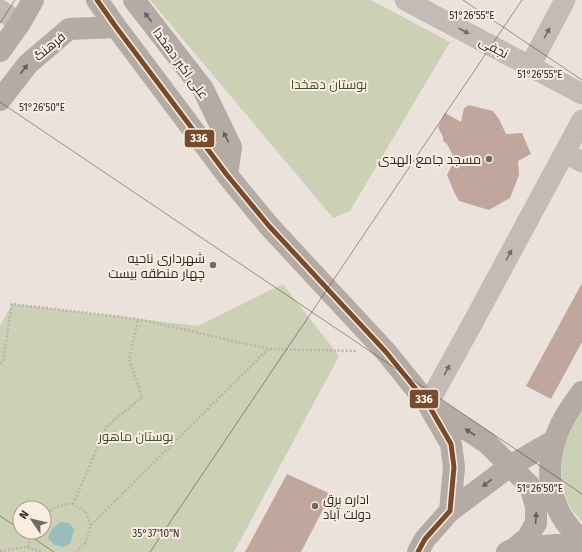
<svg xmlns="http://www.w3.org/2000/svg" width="582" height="552" font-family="'Fira Sans',Cairo,sans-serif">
  <rect width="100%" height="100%" fill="#ebe3db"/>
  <path fill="#ccd0b5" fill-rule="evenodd" d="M150,0H371L450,42L350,211L333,218Z
    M283,284L339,356L234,552H0V326L12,304L198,326ZM20,508H44V532H20Z
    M582,411V522C579,518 575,514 572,510C561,492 559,467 564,447C567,434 575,422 582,411Z"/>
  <path fill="#98bebc" d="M60,522L69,523L74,530L70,544L63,547L54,545L48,538L52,529Z"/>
  <path fill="#c0a69c" d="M469,105L493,111L499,119L506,134L522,133L531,154L518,161L519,175L510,198L489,210L459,201L454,192L447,175L455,159L447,144L443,141V137L438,127L445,113L461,122L464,108Z
    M582,283V342L551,399L526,386Z
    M287,474L331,494L301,552H245Z"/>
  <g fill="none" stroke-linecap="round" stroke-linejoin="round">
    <path stroke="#bcb4ae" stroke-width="2.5" stroke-dasharray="2 2" stroke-linecap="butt" d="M0,364L3,361L12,304L138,319L268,349L357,351
      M73,504L106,427L142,397L129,359L138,319
      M44,516L54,508L71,503L85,511L91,525L85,543L77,552
      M91,525L268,349
      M28,547L32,532
      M0,551L28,547L41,552"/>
    <path stroke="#c3bbb6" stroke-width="21" d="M405,0L582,94
      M0,10L20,23
      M530,66L565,0
      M565,153L582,162
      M428,404L471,326L582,120"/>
    <path stroke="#b4aba5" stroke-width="22" d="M97,0L116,27L227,175L269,226L386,352L428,404L451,444L454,467L450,511
      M134,0L203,89L231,147L227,175
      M0,51L20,23L33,0
      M0,100L28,64L69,29L116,27
      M582,392C572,405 559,425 555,440C548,462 548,488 558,509C562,519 574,534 582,541
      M431,406L487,443L530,486L536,506V523L528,537L514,549L507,552
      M514,549L555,545L582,547
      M418,552L425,539L450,511L510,466L555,440"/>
    <defs>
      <path id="bus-1" d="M97,0L116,27L227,175L269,226L386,352L428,404L451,444L454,467L450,511L425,539L418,552"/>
    </defs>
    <use href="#bus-1" stroke="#f9ede1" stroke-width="8"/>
    <use href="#bus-1" stroke="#7a4b2a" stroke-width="5"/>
  </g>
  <defs><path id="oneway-solid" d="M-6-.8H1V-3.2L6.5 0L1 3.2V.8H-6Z"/></defs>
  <g fill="#675c58">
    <use href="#oneway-solid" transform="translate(148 17) rotate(-128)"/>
    <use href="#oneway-solid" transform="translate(24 69) rotate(-52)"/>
    <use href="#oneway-solid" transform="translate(226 137) rotate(-116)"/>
    <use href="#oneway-solid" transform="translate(470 432) rotate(-147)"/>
    <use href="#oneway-solid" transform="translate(487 483) rotate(143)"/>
    <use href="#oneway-solid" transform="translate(536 518) rotate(-86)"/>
  </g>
  <g fill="#746a66">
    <use href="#oneway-solid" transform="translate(464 31) rotate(28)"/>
    <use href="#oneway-solid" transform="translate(547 33) rotate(-61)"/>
    <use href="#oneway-solid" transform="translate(509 255) rotate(-62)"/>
    <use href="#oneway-solid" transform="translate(447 370) rotate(-61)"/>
  </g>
  <path fill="none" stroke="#332824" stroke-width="1" stroke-opacity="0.45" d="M463,0L582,80M0,23L15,0M0,102L582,494M0,516L20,529M24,532L54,552M150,552L522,0"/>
  <g fill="#736964" stroke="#f9ede1" stroke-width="1.5">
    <circle cx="489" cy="159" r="4"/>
    <circle cx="213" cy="265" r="4"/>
    <circle cx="315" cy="506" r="4"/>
  </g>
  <g text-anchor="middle" stroke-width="4" stroke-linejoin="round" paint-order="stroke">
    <g font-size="13" fill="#332824" stroke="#f9ede1">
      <text transform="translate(49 46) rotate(-40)" y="5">فرهنگ</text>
      <text transform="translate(494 47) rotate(28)" y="5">نجفی</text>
      <text transform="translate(181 63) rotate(54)" y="5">علی اکبر دهخدا</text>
    </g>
    <g font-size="13" fill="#445228" stroke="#f9ede1">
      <text x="329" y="89">بوستان دهخدا</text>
      <text x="136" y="441">بوستان ماهور</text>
    </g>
    <g font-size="13" fill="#332824" stroke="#f9ede1" text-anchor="end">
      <text x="481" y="164">مسجد جامع الهدی</text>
      <text x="205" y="263">شهرداری ناحیه<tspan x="205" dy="15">چهار منطقه بیست</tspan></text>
      <text x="323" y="504" text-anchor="start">اداره برق<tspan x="323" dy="15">دولت آباد</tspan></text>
    </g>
  </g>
  <g font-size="10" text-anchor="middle" fill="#332824" stroke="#f9ede1" stroke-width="4" stroke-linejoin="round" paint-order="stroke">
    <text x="472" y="19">51°26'55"E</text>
    <text x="540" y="78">51°26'55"E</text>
    <text x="42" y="111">51°26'50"E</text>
    <text x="540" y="492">51°26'50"E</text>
    <text x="156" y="537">35°37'10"N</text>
  </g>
  <g stroke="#f9ede1" stroke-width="1.5">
    <rect x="184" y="129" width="31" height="19" rx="4" fill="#7a4b2a"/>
    <rect x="409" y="389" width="30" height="20" rx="4" fill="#7a4b2a"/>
  </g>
  <g font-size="11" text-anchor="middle" font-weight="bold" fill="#fff">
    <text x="199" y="142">336</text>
    <text x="424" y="403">336</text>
  </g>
  <g transform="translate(32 520) rotate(304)"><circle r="19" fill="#f9ede1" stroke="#aa9e95"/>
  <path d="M0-3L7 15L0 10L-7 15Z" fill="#736964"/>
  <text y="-6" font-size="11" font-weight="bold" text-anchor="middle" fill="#332824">N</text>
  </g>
</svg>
